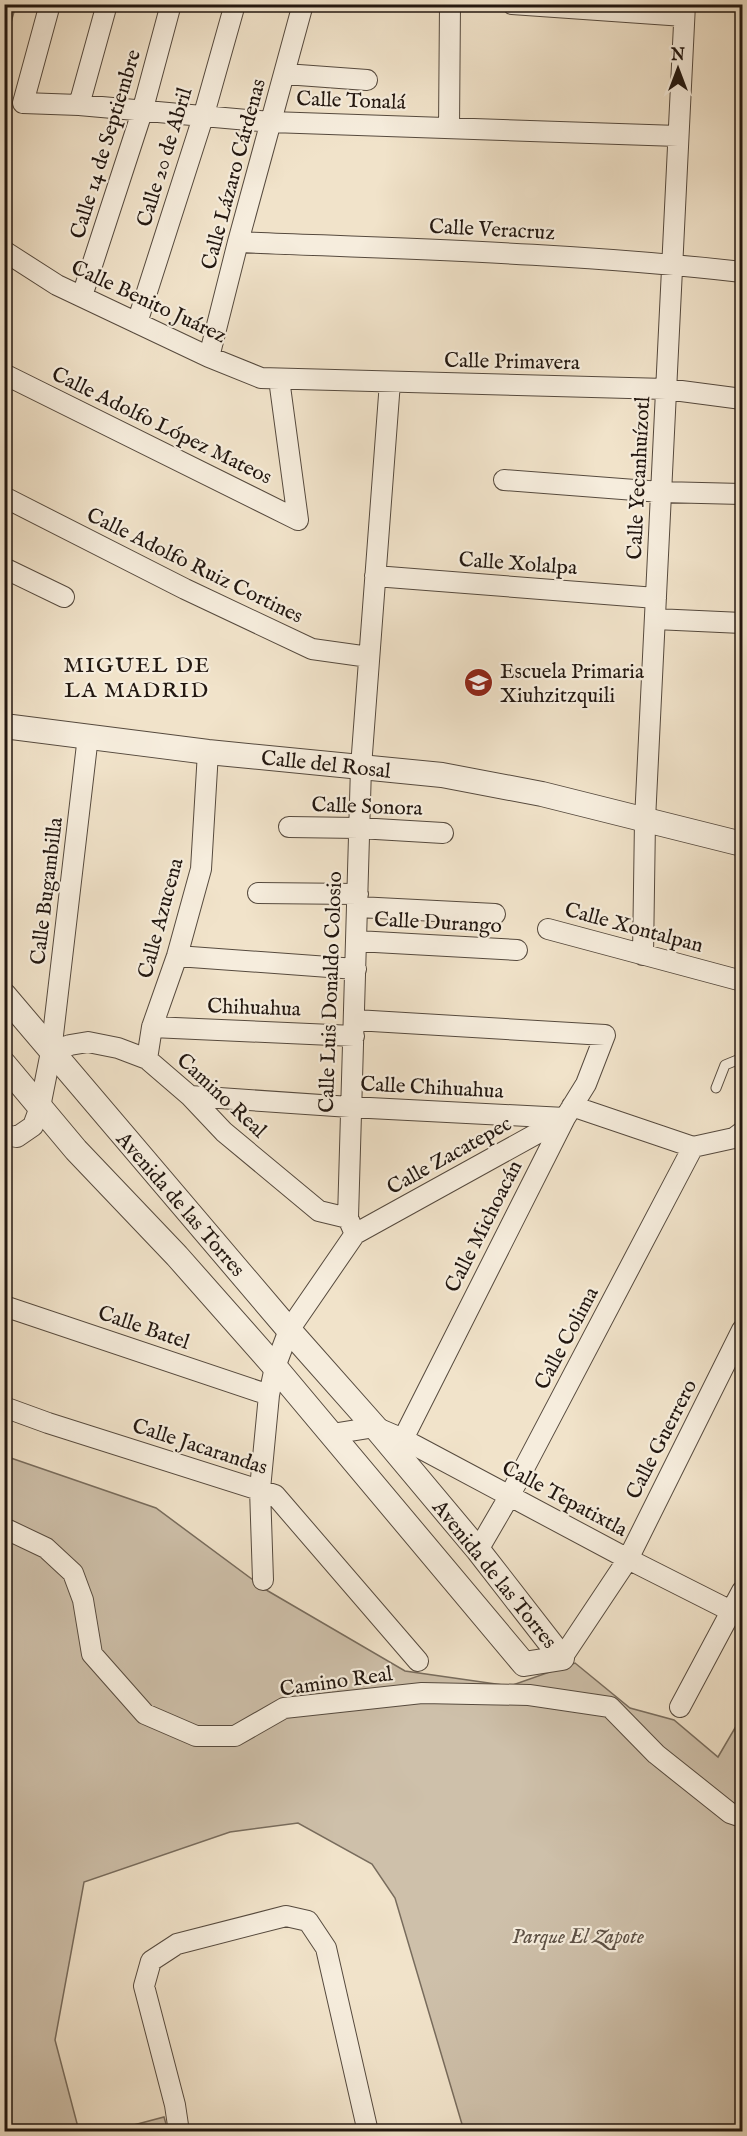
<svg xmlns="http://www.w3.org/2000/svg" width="747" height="2136" font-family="'IM FELL English',serif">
  <rect width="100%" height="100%" fill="#f1e3ca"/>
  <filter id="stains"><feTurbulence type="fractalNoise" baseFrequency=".00333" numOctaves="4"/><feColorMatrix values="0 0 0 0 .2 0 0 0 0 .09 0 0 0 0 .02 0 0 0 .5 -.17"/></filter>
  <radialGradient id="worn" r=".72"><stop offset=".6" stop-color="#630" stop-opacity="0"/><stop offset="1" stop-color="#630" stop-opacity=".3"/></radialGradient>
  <path fill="#cec0aa" stroke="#786c5d" stroke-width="1.5" d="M5,4L16,5L5,43L4,5Z
    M5,1456L156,1508L268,1591L405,1671L510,1686L575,1663L630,1708L674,1720L718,1757L742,1716V2131H464L395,1898L372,1864L298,1823L230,1832L84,1882L55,2040L79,2131L5,2132Z
    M164,2117L168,2131H111Z"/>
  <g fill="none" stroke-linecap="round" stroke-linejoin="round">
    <defs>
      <path id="service" d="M716,1088L725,1065L742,1058"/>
      <path id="minor" d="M50,4L23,103L79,105L271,122L678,136
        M512,4L684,16
        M285,74L367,80
        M79,105L107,4
        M449,128L450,4
        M238,242C406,249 575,253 742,272
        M4,251L57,285L209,357L261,378L666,389L742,399
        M82,296L142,112L171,4
        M137,323L204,114L235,4
        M209,357L238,242L303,4
        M4,374L298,520
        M279,379L298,520
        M504,480L661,492L742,494
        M4,497L185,589L312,649L369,657
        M4,568L64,597
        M375,576L656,598
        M655,619L742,623
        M289,827L359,828L443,833
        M258,893L358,894
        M358,907L495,914
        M548,929L742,981
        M357,941L517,950
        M643,955L645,820L685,4
        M177,956L356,969
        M355,1020L605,1035L586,1084L565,1118L403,1439
        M152,1027L354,1036
        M51,1052L70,1045L88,1042L118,1048L147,1059L190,1096L224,1132L319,1211L348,1218
        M147,1059L152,1027L177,956L201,869L208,752
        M190,1096L350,1107L565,1118
        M572,1106L693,1147L734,1138L742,1132
        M4,1135L17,1137L33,1126L40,1107L51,1052L88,736
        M355,1234L565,1118
        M4,1306L269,1395
        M4,1407L48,1423L275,1495L418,1661
        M332,1434L375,1427L403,1439L628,1559L731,1611
        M4,1528L46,1548L73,1573L83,1600L92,1654L145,1714L196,1736H235L284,1708L422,1693L529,1695L610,1707L656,1754L730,1813L742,1817
        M478,1550L510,1495L693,1147
        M263,1580L260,1489L269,1395L275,1367L289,1330L355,1234L348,1218L361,767L390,382
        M562,1658L628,1559L742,1330
        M680,1707L742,1591
        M179,2132L175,2105L144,1986L151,1961L177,1944L286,1916L308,1921L326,1948L368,2132"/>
      <path id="tertiary" d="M4,726L208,752L442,775L542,794L742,844
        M4,995L289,1330L375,1427L478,1550L562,1658L524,1664L275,1367L177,1256L76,1150L4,1064"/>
    </defs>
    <use href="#service" stroke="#564a3e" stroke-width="11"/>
    <use href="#minor" stroke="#564a3e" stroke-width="22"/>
    <use href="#tertiary" stroke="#564a3e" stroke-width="26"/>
    <use href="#service" stroke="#f6eddd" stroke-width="9"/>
    <use href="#minor" stroke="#f6eddd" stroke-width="20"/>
    <use href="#tertiary" stroke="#f6eddd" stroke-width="24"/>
  </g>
  <defs>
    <symbol id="school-disc" viewBox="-11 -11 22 22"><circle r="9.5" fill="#8f2418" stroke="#f6eddd"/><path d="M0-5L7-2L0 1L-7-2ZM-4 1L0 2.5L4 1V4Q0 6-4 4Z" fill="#fff"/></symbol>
  </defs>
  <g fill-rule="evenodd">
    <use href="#school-disc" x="462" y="666" width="33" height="33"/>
  </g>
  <g text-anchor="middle" stroke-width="4.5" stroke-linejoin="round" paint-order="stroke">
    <g font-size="21" fill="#221710" stroke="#f6eddd">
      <text transform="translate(351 100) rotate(2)" y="7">Calle Tonalá</text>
      <text transform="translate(105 144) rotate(-73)" y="7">Calle 14 de Septiembre</text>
      <text transform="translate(164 157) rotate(-73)" y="7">Calle 20 de Abril</text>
      <text transform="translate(233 174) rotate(-75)" y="7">Calle Lázaro Cárdenas</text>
      <text transform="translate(492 229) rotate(3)" y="7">Calle Veracruz</text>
      <text transform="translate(149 301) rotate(25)" y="7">Calle Benito Juárez</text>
      <text transform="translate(512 361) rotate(1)" y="7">Calle Primavera</text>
      <text transform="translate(162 425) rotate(26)" y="7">Calle Adolfo López Mateos</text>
      <text transform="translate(638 478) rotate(-87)" y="7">Calle Yecanhuízotl</text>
      <text transform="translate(518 563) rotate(4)" y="7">Calle Xolalpa</text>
      <text transform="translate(195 565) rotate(26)" y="7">Calle Adolfo Ruiz Cortines</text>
      <text transform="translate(326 764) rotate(6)" y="7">Calle del Rosal</text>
      <text transform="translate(367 806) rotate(2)" y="7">Calle Sonora</text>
      <text transform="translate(46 891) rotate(-83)" y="7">Calle Bugambilla</text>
      <text transform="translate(160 918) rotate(-75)" y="7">Calle Azucena</text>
      <text transform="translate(438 922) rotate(3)" y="7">Calle Durango</text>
      <text transform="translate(634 927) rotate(15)" y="7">Calle Xontalpan</text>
      <text transform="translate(330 992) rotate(-88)" y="7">Calle Luis Donaldo Colosio</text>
      <text transform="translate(254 1007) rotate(2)" y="7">Chihuahua</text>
      <text transform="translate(432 1087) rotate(3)" y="7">Calle Chihuahua</text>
      <text transform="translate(222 1095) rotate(43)" y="7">Camino Real</text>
      <text transform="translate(449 1155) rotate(-29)" y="7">Calle Zacatepec</text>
      <text transform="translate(181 1204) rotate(49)" y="7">Avenida de las Torres</text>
      <text transform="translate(483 1226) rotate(-63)" y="7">Calle Michoacán</text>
      <text transform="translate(144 1327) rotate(19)" y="7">Calle Batel</text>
      <text transform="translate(566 1338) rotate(-62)" y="7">Calle Colima</text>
      <text transform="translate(661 1439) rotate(-63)" y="7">Calle Guerrero</text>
      <text transform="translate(200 1446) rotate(18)" y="7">Calle Jacarandas</text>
      <text transform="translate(565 1498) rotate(28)" y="7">Calle Tepatixtla</text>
      <text transform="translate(495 1574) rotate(51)" y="7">Avenida de las Torres</text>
      <text transform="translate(336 1681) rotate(-8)" y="7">Camino Real</text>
    </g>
    <g font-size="21" fill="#221710" stroke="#f6eddd" text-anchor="start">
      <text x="500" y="678">Escuela Primaria<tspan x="500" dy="24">Xiuhzitzquili</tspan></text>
    </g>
    <g font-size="21" font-style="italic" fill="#5e5246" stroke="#f6eddd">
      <text x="578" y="1943">Parque El Zapote</text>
    </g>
    <g font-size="22" letter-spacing="1.5" fill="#221710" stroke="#f6eddd">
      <text x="137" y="672">MIGUEL DE<tspan x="137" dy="25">LA MADRID</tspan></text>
    </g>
  </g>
  <rect width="747" height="2136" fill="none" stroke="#f1e3ca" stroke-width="24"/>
  <rect x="6" y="6" width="735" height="2124" fill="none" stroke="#221710" stroke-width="3"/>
  <rect x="12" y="12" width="723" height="2112" fill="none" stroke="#221710" stroke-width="1.5"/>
  <g transform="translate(678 69)" stroke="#f6eddd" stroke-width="4.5" paint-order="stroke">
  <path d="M0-4.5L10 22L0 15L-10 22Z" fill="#221710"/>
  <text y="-9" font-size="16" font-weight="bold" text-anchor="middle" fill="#221710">N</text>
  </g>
  <rect width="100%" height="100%" filter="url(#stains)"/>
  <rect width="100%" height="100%" fill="url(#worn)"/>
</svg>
